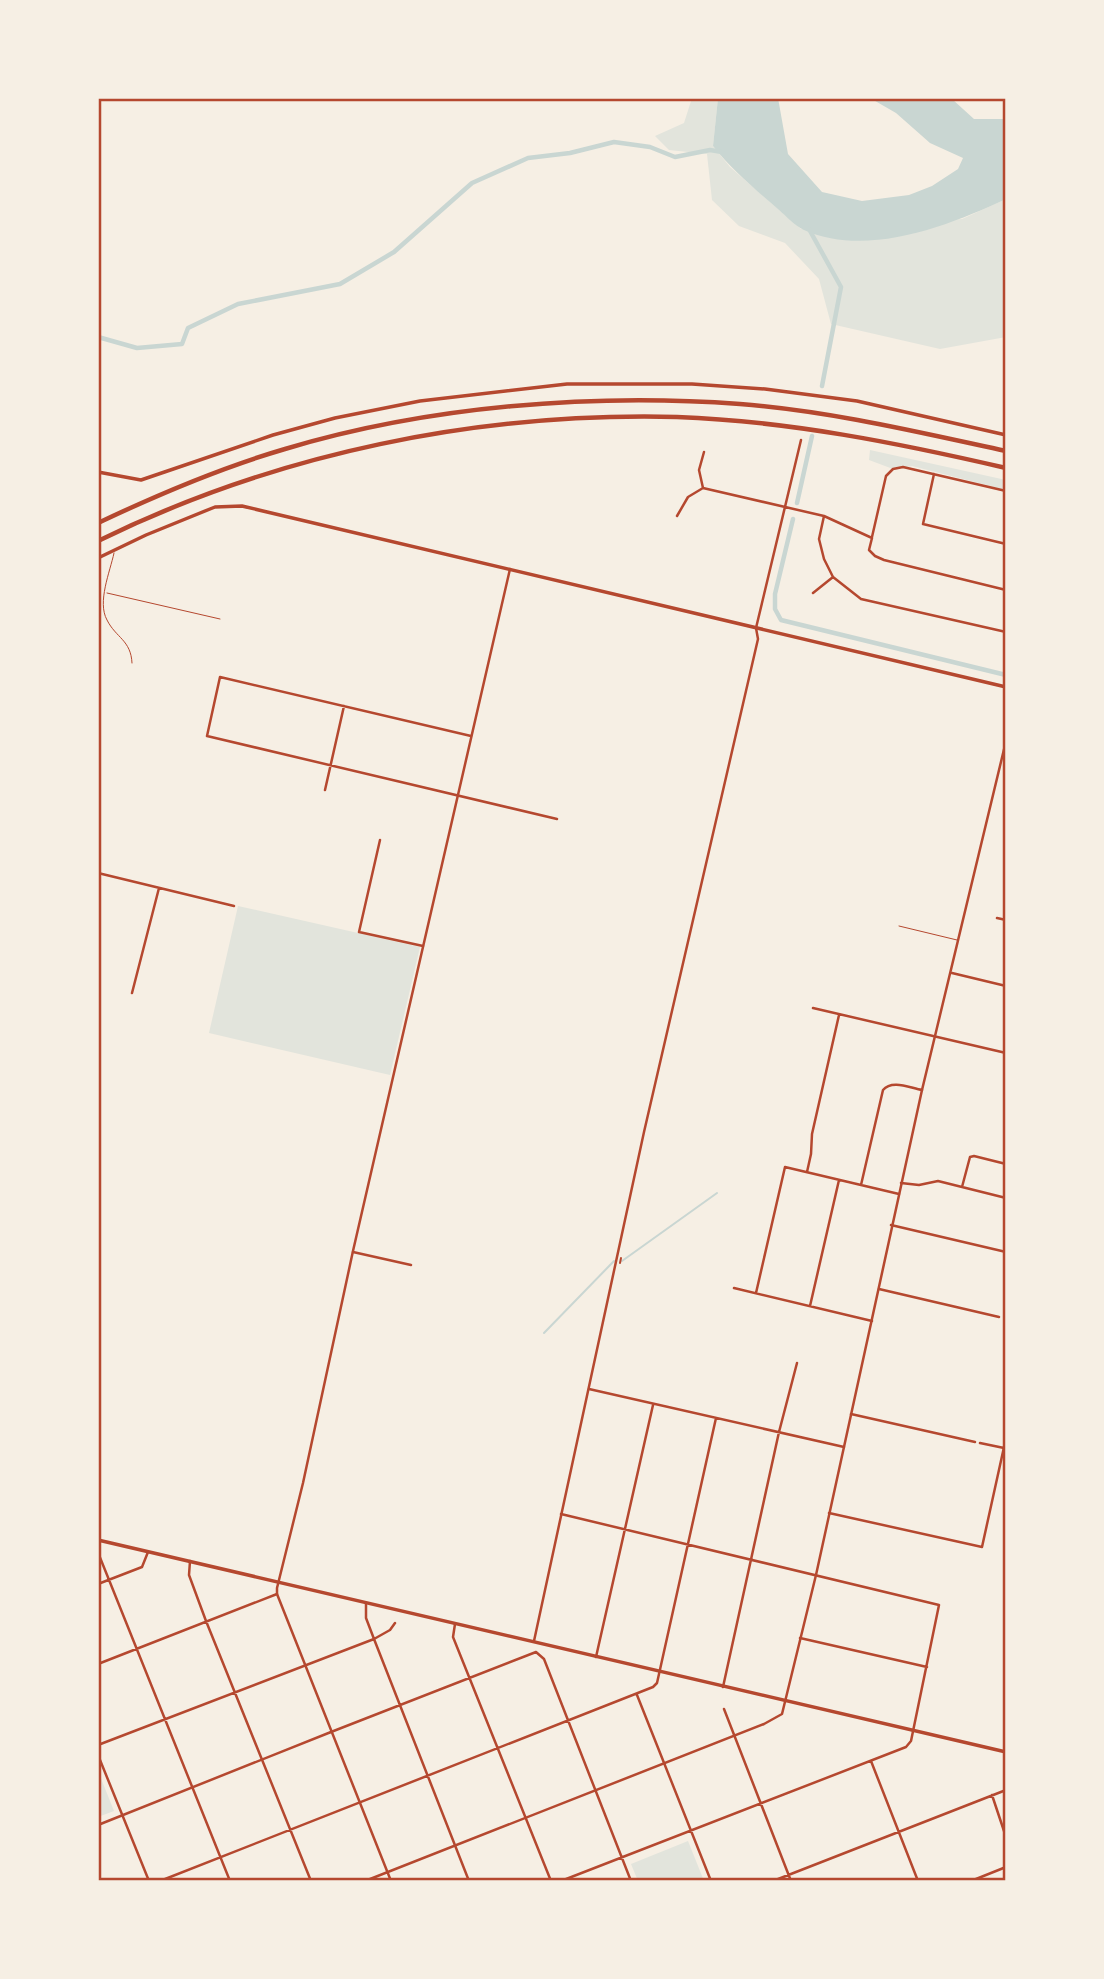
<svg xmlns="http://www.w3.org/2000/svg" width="1104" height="1979" font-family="'Nunito Sans',sans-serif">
  <rect width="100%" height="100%" fill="#f6efe4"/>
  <path fill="#e2e4dc" d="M692,98H718L713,146L730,167L801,229L962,219L1006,199V337L940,349L831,324L819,279L785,243L739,226L712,200L707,154L669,150L655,136L684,123Z
    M870,450L1006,480V490L912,466L893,469L869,460Z
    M238,906L420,947L390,1075L209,1033Z
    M98,1771L114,1811L98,1817Z
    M688,1841L704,1881H638L631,1864Z"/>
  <path fill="#c9d6d2" d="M718,98H778L788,154L822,192L862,201L909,195L932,186L958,169L963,158L930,143L896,113L870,98H953L952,99L974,119H1006V199C948,226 867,258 804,230C795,226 786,216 779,210C755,189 732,170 713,146Z"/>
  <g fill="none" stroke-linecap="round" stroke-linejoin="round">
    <path stroke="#c9d6d2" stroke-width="2" d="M622,1261L717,1193
      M544,1333L614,1261"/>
    <path stroke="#c9d6d2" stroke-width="4.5" d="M809,229L841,287L822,386
      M98,337L137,348L182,344L188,328L238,304L340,284L394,252L472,183L528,158L570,153L614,142L650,147L675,157L710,150L722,152
      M797,503L812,436
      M793,519L775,594V609L781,620L1006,675"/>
    <path stroke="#b5482f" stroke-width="1" d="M114,553C110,572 97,602 107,620C116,638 131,640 132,663
      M107,593L220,619
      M899,926L957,940"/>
    <path stroke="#b5482f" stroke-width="2" d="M620,1263L621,1258"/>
    <path stroke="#b5482f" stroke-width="2.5" d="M704,452L699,470L703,488L824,516L872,538L869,550L875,556L884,560L1006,590
      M934,474L923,524L1006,544
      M677,516L688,497L703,488
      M824,516L819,539L824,559L833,577L861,599L1006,632
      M872,537L886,476L893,469L903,467L1006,491
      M813,593L833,577
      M756,628L801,440
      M471,736L220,677L207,736L557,819
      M325,790L344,706
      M380,840L359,932L423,946
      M98,873L234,906
      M997,918L1006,920
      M952,973L1006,986
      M132,993L159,888
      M813,1008L1006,1053
      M807,1172L811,1154L812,1134L839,1015
      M901,1183L919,1185L938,1181L1006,1198
      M861,1185L883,1090C892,1079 910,1088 922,1090
      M962,1187L970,1157L974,1156L1006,1164
      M891,1225L1006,1252
      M353,1252L411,1265
      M734,1288L872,1321
      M879,1289L999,1317
      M756,1293L785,1167L899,1194
      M810,1306L839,1180
      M589,1389L844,1447
      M851,1414L975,1442
      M980,1443L1004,1448
      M829,1513L982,1547L1006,1438
      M561,1514L939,1605L911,1741L906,1747L561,1881
      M100,1540L99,1555L230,1881
      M190,1561L189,1575L206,1621L311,1881
      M98,1584L142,1567L148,1552
      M366,1603V1618L374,1639L469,1881
      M455,1624L453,1637L551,1881
      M800,1638L927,1667
      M596,1657L653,1405
      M98,1664L277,1594
      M723,1687L779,1432L797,1363
      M637,1695L711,1881
      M724,1709L791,1881
      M331,1732L536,1652L544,1659L631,1881
      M98,1745L374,1639L390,1630L395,1623
      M98,1755L149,1881
      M871,1761L918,1881
      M992,1795L1006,1837
      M160,1881L653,1687L657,1683L716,1418
      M773,1881L1006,1790"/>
    <path stroke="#b5482f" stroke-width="2.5" d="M534,1641L644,1132L758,639L756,628
      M98,1825L331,1732
      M365,1881L764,1724L782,1714L816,1575L922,1090L1006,741
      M391,1881L277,1594V1588L303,1483L353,1251L510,569
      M971,1881L1006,1867"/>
    <path stroke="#b5482f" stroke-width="3.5" d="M98,472L141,480L273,435L335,418L420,401L567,384H692L765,389L857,401L1006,435
      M98,558L146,535L215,507L242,506L1006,687
      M98,1540L1006,1752"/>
    <path stroke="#b5482f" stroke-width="4.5" d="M98,523C159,494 220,468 285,449C428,406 592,393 740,404C830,411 918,432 1006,451
      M98,541C277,453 478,412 677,417C788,421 898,443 1006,468"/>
  </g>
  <rect width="1104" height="1979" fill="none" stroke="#f6efe4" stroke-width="200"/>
  <rect x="100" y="100" width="904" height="1779" fill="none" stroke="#b5482f" stroke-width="2.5"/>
</svg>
